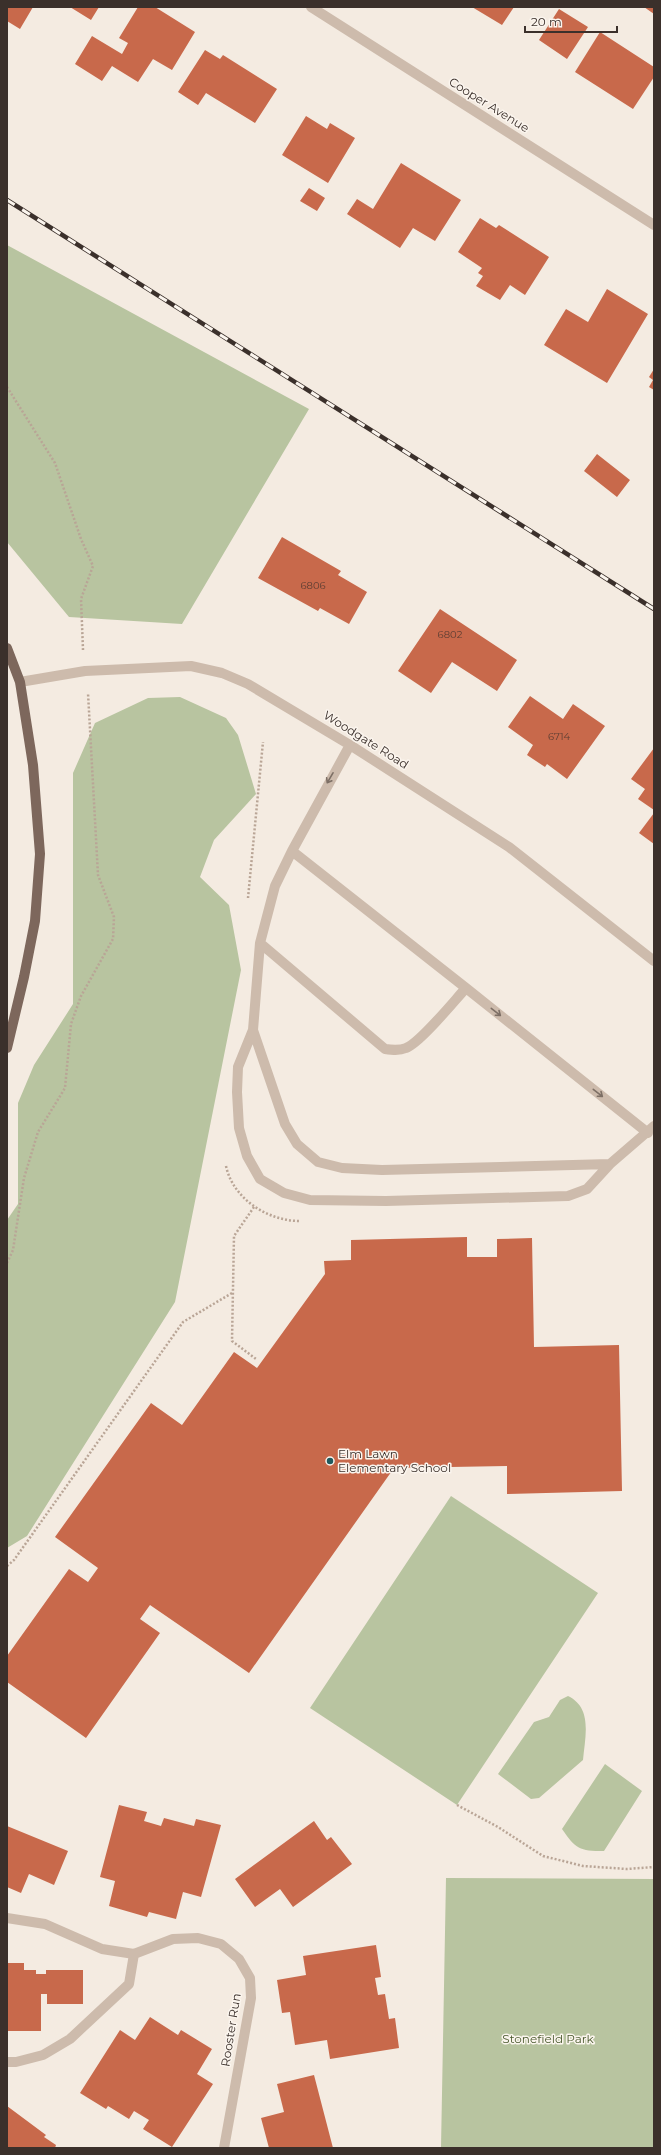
<svg xmlns="http://www.w3.org/2000/svg" width="661" height="2155" font-family="Montserrat,sans-serif">
  <rect width="100%" height="100%" fill="#f4ebe1"/>
  <path fill="#b8c4a0" d="M7,245L309,409L182,624L69,617L7,542Z
    M180,697L226,718L238,735L256,794L214,840L200,877L229,905L241,970L175,1302L27,1536L7,1548V1220L18,1204V1103L34,1065L73,1004V773L95,723L148,698Z
    M451,1496L598,1593L457,1805L310,1708Z
    M568,1696C593,1708 585,1737 583,1760L539,1798L531,1799L498,1774L534,1722L549,1717L560,1700Z
    M605,1764L642,1791L604,1851C579,1851 576,1849 562,1829Z
    M446,1878L654,1879V2148H441Z"/>
  <path fill="#c8694b" d="M7,7H33L20,29L7,21Z
    M70,7H99L91,20Z
    M138,7H155L195,32L172,70L153,59L138,82L112,66L102,81L75,64L92,36L122,54L128,43L119,38Z
    M472,7H514L502,25Z
    M644,7H654V14Z
    M559,9L588,27L567,59L539,40Z
    M600,32L654,67V77L633,109L575,72Z
    M205,50L220,59L223,55L277,89L255,123L206,93L198,105L178,92Z
    M306,116L327,129L330,123L355,138L328,183L282,155Z
    M401,163L461,200L435,241L413,228L400,248L347,214L357,199L373,209Z
    M309,188L325,198L317,211L300,201Z
    M480,218L496,228L499,225L549,257L525,295L510,285L500,300L476,286L483,276L478,273L482,268L458,252Z
    M607,289L648,314L607,383L544,345L566,309L588,322Z
    M654,369V390L649,387L653,380L649,377Z
    M597,454L630,480L617,497L584,471Z
    M282,537L341,571L338,575L367,592L349,624L320,608L318,611L258,578Z
    M440,609L517,660L497,691L452,662L431,693L398,671Z
    M530,696L563,719L573,704L605,726L567,779L547,764L545,767L527,755L533,745L508,727Z
    M654,748V810L638,799L645,789L631,779Z
    M654,813V844L639,833Z
    M467,1237V1257H497V1239L532,1238L534,1347L619,1345L622,1491L507,1494V1466L394,1468L249,1673L150,1605L140,1619L160,1633L86,1738L7,1682V1656L69,1569L88,1582L98,1568L55,1537L151,1403L182,1425L234,1352L257,1368L325,1274L324,1261L351,1260V1240Z
    M119,1805L147,1812L144,1821L161,1826L164,1818L194,1826L196,1819L221,1825L201,1897L183,1892L176,1919L149,1912L147,1917L109,1906L115,1881L100,1877Z
    M314,1821L327,1840L331,1837L352,1864L293,1907L280,1889L255,1907L235,1879Z
    M7,1826L68,1851L54,1885L29,1874L21,1893L7,1887Z
    M376,1945L381,1977L375,1978L378,1995L385,1994L389,2019L395,2018L399,2048L330,2059L327,2040L295,2045L290,2012L282,2013L277,1980L306,1975L303,1956Z
    M7,1963H24V1970H36V1974H46V1970H83V2004H47V1994H41V2031H7Z
    M150,2017L178,2035L181,2030L212,2049L197,2074L213,2084L172,2147L143,2129L149,2120L134,2111L129,2119L108,2106L106,2109L80,2093L120,2030L135,2040Z
    M314,2075L333,2148H269L261,2118L284,2112L277,2084Z
    M7,2106L46,2135L44,2137L56,2145L55,2148H7Z"/>
  <g fill="none" stroke-linecap="round" stroke-linejoin="round">
    <path stroke="#b9a596" stroke-width="2.5" stroke-dasharray="2 2" stroke-linecap="butt" d="M7,387L55,463L81,539L93,566L81,599L83,650
      M248,898L263,742
      M226,1166C233,1199 268,1221 300,1221
      M254,1207L234,1236L232,1341L256,1359
      M7,1263L13,1250L24,1178L38,1132L65,1088L71,1024L81,996L113,939L114,917L98,875L88,693
      M7,1566L14,1560L183,1322L232,1293
      M457,1805L498,1827L543,1856L583,1866L627,1869L654,1867"/>
    <path stroke="#cdbbac" stroke-width="10" d="M311,7L654,225
      M20,682L85,671L191,666L222,673L248,684L350,745L509,847L654,961
      M292,851L350,745
      M260,943L385,1049C392,1050 399,1051 406,1048C420,1043 454,1001 466,988L292,851L275,886L260,943L253,1030L285,1124L297,1144L318,1162L342,1168L382,1170L610,1164L654,1126
      M466,988L648,1133
      M253,1030L238,1067L237,1092L239,1128L247,1156L260,1179L284,1193L310,1200L386,1201L568,1196L587,1189L610,1164
      M7,1918L45,1924L102,1949L134,1954L129,1984L70,2039L43,2055L16,2062H7
      M134,1954L173,1939L198,1938L221,1944L239,1959L250,1978L251,1998L224,2148"/>
    <path stroke="#7d675c" stroke-width="10" d="M7,648L20,682L33,765L40,854L35,921L24,977L7,1048"/>
    <defs>
      <path id="rail" d="M7,200L654,609"/>
    </defs>
    <use href="#rail" stroke="#3b302b" stroke-width="4.5"/>
    <use href="#rail" stroke="#fbf5ee" stroke-width="3" stroke-dasharray="9" stroke-linecap="butt"/>
  </g>
  <defs><path id="oneway-shaft" d="M-6 0H5M1.5-3L5.5 0L1.5 3" fill="none" stroke-width="1.6" stroke-linecap="round" stroke-linejoin="round"/></defs>
  <g stroke="#7d6f65">
    <use href="#oneway-shaft" transform="translate(330 778) rotate(120)"/>
    <use href="#oneway-shaft" transform="translate(496 1012) rotate(38)"/>
    <use href="#oneway-shaft" transform="translate(598 1093) rotate(38)"/>
  </g>
  <circle fill="#1f5a5e" stroke="#fbf5ee" stroke-width="1.5" cx="330" cy="1461" r="4"/>
  <g text-anchor="middle" stroke-width="3" stroke-linejoin="round" paint-order="stroke">
    <g font-size="10" fill="#5e3e33">
      <text x="313" y="589">6806</text>
      <text x="450" y="638">6802</text>
      <text x="559" y="740">6714</text>
    </g>
    <g font-size="12" fill="#3b302b" stroke="#fbf5ee">
      <text transform="translate(489 105) rotate(32)" y="4">Cooper Avenue</text>
      <text transform="translate(366 740) rotate(32)" y="4">Woodgate Road</text>
      <text transform="translate(231 2030) rotate(-81)" y="4">Rooster Run</text>
    </g>
    <g font-size="12" fill="#3b302b" stroke="#fbf5ee" text-anchor="start">
      <text x="338" y="1458">Elm Lawn<tspan x="338" dy="14">Elementary School</tspan></text>
    </g>
    <g font-size="12" fill="#4a5a2e" stroke="#fbf5ee">
      <text x="548" y="2043">Stonefield Park</text>
    </g>
  </g>
  <rect width="661" height="2155" fill="none" stroke="#3b302b" stroke-width="16"/>
  <path d="M525 26v6h92v-6" fill="none" stroke="#3b302b" stroke-width="2"/>
  <text x="531" y="26" font-size="12" fill="#3b302b" stroke="#fbf5ee" stroke-width="3" paint-order="stroke">20 m</text>
</svg>
